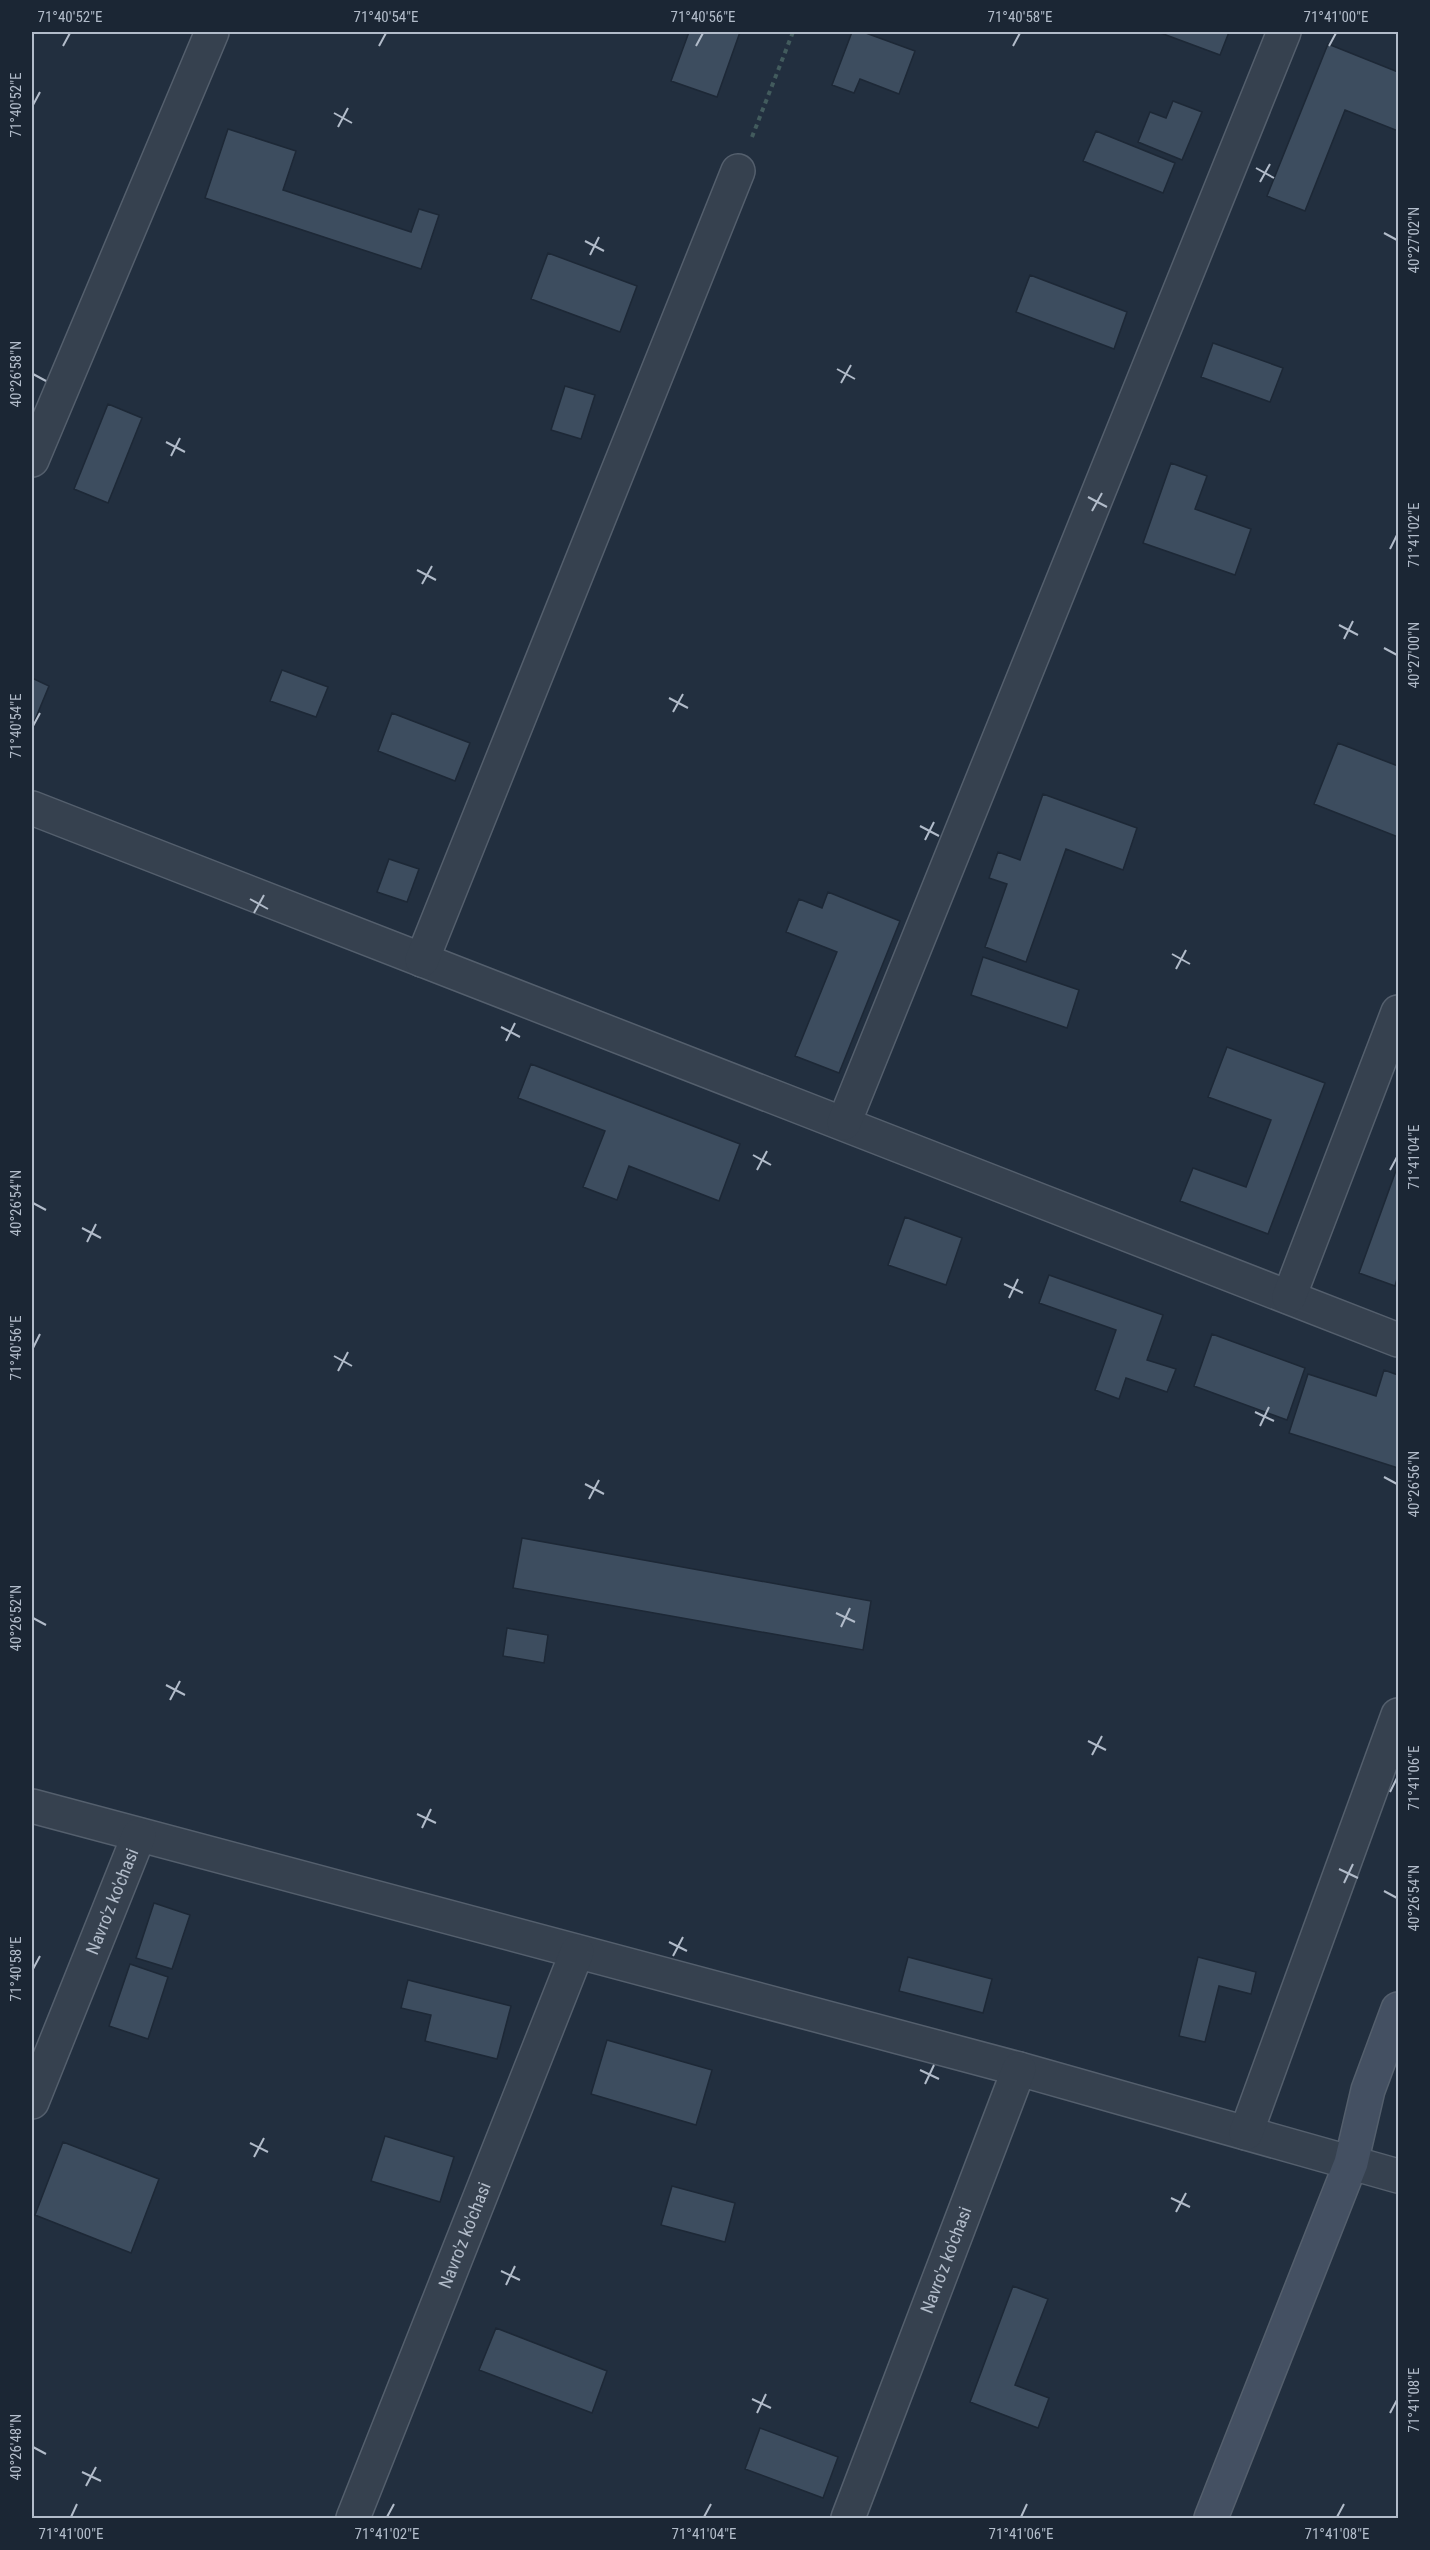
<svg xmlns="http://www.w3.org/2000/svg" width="1430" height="2550" font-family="'Roboto Condensed',sans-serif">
  <rect width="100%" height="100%" fill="#222f3f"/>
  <path fill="#3d4d5f" stroke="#1d2836" stroke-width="1.5" d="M689,32H740L717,97L671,81Z
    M852,32H863L915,51L899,94L860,79L854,93L832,85Z
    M1158,32H1229L1220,55Z
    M1328,44L1398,72V131L1345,110L1305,211L1267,196Z
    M1173,101L1202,112L1182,160L1138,142L1150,112L1166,118Z
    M228,129L296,151L283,190L411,232L419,209L439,215L421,269L205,198Z
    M1096,131L1175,163L1163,193L1083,161Z
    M548,253L637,286L620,332L531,299Z
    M1030,275L1127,312L1114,349L1016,312Z
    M1213,343L1283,368L1270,402L1201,377Z
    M565,386L595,395L581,439L551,430Z
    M108,404L142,418L108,503L74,489Z
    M1171,463L1207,476L1195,509L1251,529L1235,575L1143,543Z
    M282,670L328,687L316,717L270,701Z
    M32,678L49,686L32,727Z
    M392,713L470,743L455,781L378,751Z
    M1338,743L1398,766V837L1314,804Z
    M1043,794L1137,828L1123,870L1066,849L1026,962L985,947L1007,884L989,878L998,852L1020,860Z
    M389,859L419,869L407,902L377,892Z
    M828,892L900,921L839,1073L795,1056L837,952L786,932L799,899L822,908Z
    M983,957L1079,990L1067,1028L971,995Z
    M1227,1047L1325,1083L1268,1234L1180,1201L1193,1168L1246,1187L1271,1120L1208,1097Z
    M531,1064L740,1144L719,1201L629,1166L617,1200L583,1187L605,1131L518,1098Z
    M1398,1165V1275L1395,1286L1359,1273Z
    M905,1217L962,1238L946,1285L888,1265Z
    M1049,1275L1163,1315L1147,1360L1176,1369L1167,1392L1126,1378L1119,1399L1095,1390L1116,1330L1039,1303Z
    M1212,1334L1305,1368L1287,1420L1194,1386Z
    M1384,1370L1398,1375V1468L1289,1433L1308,1374L1376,1396Z
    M522,1538L871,1601L863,1650L513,1588Z
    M507,1628L548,1635L544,1663L503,1656Z
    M154,1903L190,1915L172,1969L136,1958Z
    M908,1957L992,1979L983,2013L899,1991Z
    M1198,1957L1256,1972L1251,1994L1219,1986L1205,2042L1179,2036Z
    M130,1964L168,1977L148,2039L109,2026Z
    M408,1980L511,2006L497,2059L425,2041L431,2015L401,2008Z
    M607,2040L712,2070L696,2125L591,2094Z
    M385,2136L454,2157L440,2202L371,2181Z
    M63,2142L159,2179L131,2253L35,2215Z
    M672,2186L735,2203L725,2242L661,2225Z
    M1013,2286L1048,2299L1015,2385L1049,2398L1038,2428L970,2402Z
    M496,2328L607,2371L592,2413L479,2370Z
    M760,2428L838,2457L823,2498L745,2469Z"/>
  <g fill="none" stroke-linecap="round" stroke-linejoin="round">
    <defs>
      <g id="street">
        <path d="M32,460L212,32"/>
        <path d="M32,808L1398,1340"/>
        <path d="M422,960L738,171"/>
        <path d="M844,1123L1284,32"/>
        <path d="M1289,1297L1398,1012"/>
        <path d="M32,1806L1019,2069L1398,2176"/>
        <path id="s1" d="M32,2102L139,1835"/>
        <path d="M1246,2133L1398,1715"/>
        <path id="s2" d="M353,2518L577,1952"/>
        <path id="s3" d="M848,2518L1019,2069"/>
      </g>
      <path id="secondary" d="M1211,2518L1351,2163L1368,2090L1398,2009"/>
    </defs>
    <use href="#street" stroke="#545f6d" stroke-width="36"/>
    <use href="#secondary" stroke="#545f6d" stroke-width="36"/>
    <path stroke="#425b5d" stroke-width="4" stroke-dasharray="4.5 4.5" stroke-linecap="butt" d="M752,137L793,32"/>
    <use href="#street" stroke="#36414f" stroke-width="33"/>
    <use href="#secondary" stroke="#445062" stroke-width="33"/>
  </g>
  <path fill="none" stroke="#b2bcca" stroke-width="2" d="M63,46L70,33M379,46L386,33M696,46L703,33M1013,46L1020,33M1329,46L1336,33M33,105L40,92M334,113L352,123M338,127L348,108M1256,168L1274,178M1260,182L1270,164M1384,233L1397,240M585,241L604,251M590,255L599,237M837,369L855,379M33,374L46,381M841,383L851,365M166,442L185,452M171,456L180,438M1088,497L1107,507M1092,511L1102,493M1390,549L1397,535M417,570L436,580M422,584L432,566M1339,625L1358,635M1344,639L1353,621M1384,648L1397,655M669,698L688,708M673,712L683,694M33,726L40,713M920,826L939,836M925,840L934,822M250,899L268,909M254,913L264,895M1172,954L1190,964M1176,969L1186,950M501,1027L520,1037M506,1041L515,1023M753,1155L771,1165M757,1170L767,1151M1390,1170L1397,1157M33,1203L46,1210M82,1228L101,1238M87,1242L96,1224M1004,1284L1023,1293M1009,1298L1018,1279M33,1348L40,1334M334,1356L352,1366M338,1371L348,1352M1255,1412L1274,1421M1260,1426L1269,1407M1384,1477L1397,1484M585,1484L604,1494M589,1499L599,1480M836,1613L855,1622M33,1618L46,1625M841,1627L850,1608M166,1685L185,1695M170,1700L180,1681M1088,1741L1106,1750M1092,1755L1102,1736M1390,1792L1397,1778M417,1814L436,1823M422,1828L431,1809M1339,1869L1358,1878M1344,1883L1353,1864M1384,1891L1397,1898M669,1942L687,1951M673,1956L683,1937M33,1969L40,1956M920,2070L939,2079M925,2084L934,2065M250,2143L268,2152M254,2157L264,2138M1171,2198L1190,2207M1176,2212L1186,2193M501,2271L520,2280M506,2285L515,2266M752,2399L771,2408M757,2413L766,2394M1390,2413L1397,2400M33,2447L46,2454M82,2472L101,2481M86,2486L96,2467M71,2517L77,2504M387,2517L394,2504M704,2517L711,2504M1021,2517L1027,2504M1337,2517L1344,2504"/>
  <g text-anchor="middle" stroke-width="4.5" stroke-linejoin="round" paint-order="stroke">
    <g font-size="18" fill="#b2bcca" stroke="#1b2634">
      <text dy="6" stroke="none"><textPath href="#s1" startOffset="216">Navro'z ko'chasi</textPath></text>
      <text dy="6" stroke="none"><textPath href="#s2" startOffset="304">Navro'z ko'chasi</textPath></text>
      <text dy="6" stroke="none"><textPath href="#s3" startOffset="276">Navro'z ko'chasi</textPath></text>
    </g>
  </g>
  <rect width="1430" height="2550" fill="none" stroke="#1b2634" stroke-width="66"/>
  <rect x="33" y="33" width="1364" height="2484" fill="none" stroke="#b2bcca" stroke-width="2"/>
  <g font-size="15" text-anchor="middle" fill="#b2bcca">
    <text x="70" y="22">71°40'52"E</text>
    <text x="386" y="22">71°40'54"E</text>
    <text x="703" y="22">71°40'56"E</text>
    <text x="1020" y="22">71°40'58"E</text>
    <text x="1336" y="22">71°41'00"E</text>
    <text transform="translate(16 105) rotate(-90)" y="5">71°40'52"E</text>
    <text transform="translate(1414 240) rotate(-90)" y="5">40°27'02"N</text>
    <text transform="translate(16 374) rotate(-90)" y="5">40°26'58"N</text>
    <text transform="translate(1414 535) rotate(-90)" y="5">71°41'02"E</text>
    <text transform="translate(1414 655) rotate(-90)" y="5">40°27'00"N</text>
    <text transform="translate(16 726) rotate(-90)" y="5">71°40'54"E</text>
    <text transform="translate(1414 1157) rotate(-90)" y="5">71°41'04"E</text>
    <text transform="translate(16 1203) rotate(-90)" y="5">40°26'54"N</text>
    <text transform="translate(16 1348) rotate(-90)" y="5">71°40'56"E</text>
    <text transform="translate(1414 1484) rotate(-90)" y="5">40°26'56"N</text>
    <text transform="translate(16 1618) rotate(-90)" y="5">40°26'52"N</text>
    <text transform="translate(1414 1778) rotate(-90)" y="5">71°41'06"E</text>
    <text transform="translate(1414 1898) rotate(-90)" y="5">40°26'54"N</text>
    <text transform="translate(16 1969) rotate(-90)" y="5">71°40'58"E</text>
    <text transform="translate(1414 2400) rotate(-90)" y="5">71°41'08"E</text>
    <text transform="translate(16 2447) rotate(-90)" y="5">40°26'48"N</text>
    <text x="71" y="2539">71°41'00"E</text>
    <text x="387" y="2539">71°41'02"E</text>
    <text x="704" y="2539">71°41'04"E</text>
    <text x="1021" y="2539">71°41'06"E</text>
    <text x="1337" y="2539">71°41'08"E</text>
  </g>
</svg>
